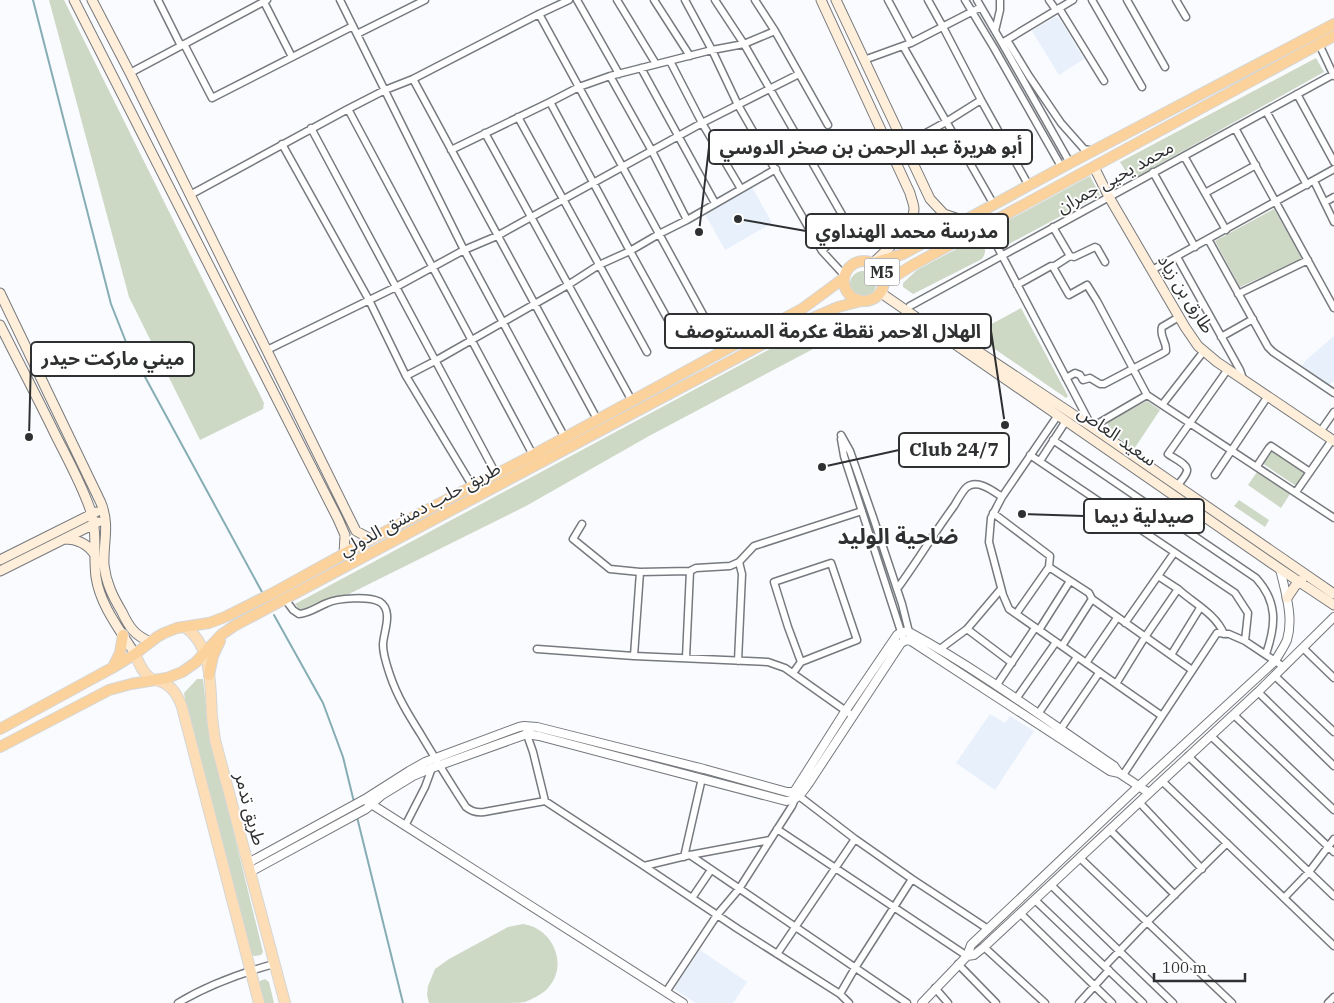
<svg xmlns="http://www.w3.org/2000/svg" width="1334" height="1003" font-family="'IBM Plex Serif','Noto Sans Arabic',serif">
  <rect width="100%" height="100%" fill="#f9fbff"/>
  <path fill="#e8f0fb" d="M1055,17L1059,18L1084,59L1059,75L1032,31Z
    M752,187L772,223L725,250L705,214Z
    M1334,336V381L1329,385L1302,366L1305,361Z
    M990,714L1005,723L1010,716L1034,731L995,790L956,763Z
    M700,950L747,982L733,1003H696L674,989Z"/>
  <path fill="#cdd8c5" d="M49,0H64L264,403L263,409L200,440L129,297Z
    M1316,58L1324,72L1131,180L1120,162Z
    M1090,176L1100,195L1007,245L996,227Z
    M1274,209L1302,259L1240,287L1215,241Z
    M979,237C984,246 988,250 982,259L913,294L903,287V283L917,270Z
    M850 284a13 13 0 1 1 26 0a13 13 0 1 1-26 0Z
    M1021,308L1068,396L1066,398L973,334Z
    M843,316L832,339L649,436L526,506L349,594L330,598L305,610L299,609L295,604L826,319Z
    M1147,401L1160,410L1134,449L1109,431L1108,422Z
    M1272,450L1305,473L1296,486L1262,463Z
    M1257,472L1290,494L1281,508L1248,485Z
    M1239,500L1269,520L1265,527L1234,506Z
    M197,679H203L209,732L263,952L261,955L255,956L251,955L186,705L184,693Z
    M523,924C553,928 569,965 548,988C543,994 532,999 525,1002C518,1003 506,1003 498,1003C475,1003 452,1003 429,1003L427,995L428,986L435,969L449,959L508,927Z
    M265,979L269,982L274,1003H262L258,984L260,981Z"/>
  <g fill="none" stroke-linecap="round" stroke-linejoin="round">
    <path stroke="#85adb3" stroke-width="2" d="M33,0L111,304L126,342L262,592
      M274,615L323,703L343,757L354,802
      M357,817L403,1003"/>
    <defs>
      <path id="minor" d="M158,0L181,46
        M340,0L464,250L565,438
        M577,0L619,74
        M617,0L656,64
        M654,0L690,56
        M685,0L712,50L738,105L822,251L845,276
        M715,0L744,44L844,218L843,229L822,251
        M755,0L775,31L828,125
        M888,0L911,43
        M928,0L943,27L981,100L1029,186
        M965,0L994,48L1062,168
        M977,0L1002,43L1070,163
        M1049,0L1056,10
        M1092,0L1142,87
        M1127,0L1165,67
        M1176,0L1186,17
        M264,2L292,57
        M1059,8L1104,81
        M539,14L723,351
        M995,31L1000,10V0
        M357,34L425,0
        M1007,40L1029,76L1061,123L1084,149L1093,151
        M1005,41L1073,0
        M184,44L212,98L353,26
        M1319,44L1334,76
        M903,46L994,205
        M864,60L911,43L981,7
        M670,61L702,123L741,189
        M641,68L715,203
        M130,73L267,0
        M610,76L652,151L687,220
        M413,79L597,419
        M1297,94L1334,162
        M550,102L630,251L677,336
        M348,109L533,455
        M1266,111L1307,185
        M518,117L647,352
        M311,128L496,474
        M1235,128L1334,308
        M485,133L632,401
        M282,144L369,300L406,376L473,487
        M904,145L946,122L981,100
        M451,150L550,102L579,87L610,76L712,50L744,44L775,31
        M1184,156L1226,230
        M1153,172L1195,247
        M1314,181L1334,222
        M1205,193L1256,165
        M190,195L348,109L385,90L413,79L539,14L569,0
        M1325,202L1334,197
        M986,225L1092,427L1147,395
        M1053,227L1070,256L1074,257L1095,247L1097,248L1105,262
        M1208,239L1268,347L1273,352L1334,393
        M1177,257L1240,370L1243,379
        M1053,267L1070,256
        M1152,270L1334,169
        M1017,285L1051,266L1053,267L1069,295L1087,285L1097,301L1147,395L1334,518
        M1238,294L1308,260
        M910,306L1334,74
        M1221,337L1253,319
        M267,350L396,287L464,250L497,236L702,123L799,74
        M406,376L435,361L568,285L599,265L630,251L659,234L687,220L776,169
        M1066,378L1075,373L1080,375L1083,380L1090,378L1100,384H1104L1163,353L1166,351C1167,341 1159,337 1162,327L1179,317
        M1162,405L1204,351
        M1058,415L1002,497L991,518L989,542L1003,595L1009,609L1162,716
        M1320,432L1334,412
        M841,435L850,451L873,517L902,604L910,636
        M841,439L844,456L904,641
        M1053,440L1256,578C1278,602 1276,625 1266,654
        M1030,455L1235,593L1248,613L1245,641
        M1040,461L1066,421
        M1257,466L1269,448L1271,446L1310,472
        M1215,475L1268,396
        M1177,486C1180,482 1186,476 1187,471C1188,464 1173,458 1168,454L1228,369
        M1296,492L1332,440
        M993,513L1050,556L1049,567L1089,593L1092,599L1192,670
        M582,524L573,539L610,569L640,572
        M690,571L696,568L730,566L739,562L754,546L862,511
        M1158,576L1178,589
        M897,589C917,562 934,533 954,506C957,501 963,490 967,487C978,479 993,491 1002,497
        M285,599L293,610L299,614C310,613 317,607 327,603C338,598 369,596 380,602C394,611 383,633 383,645C383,655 387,666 390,675C397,696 408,714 420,733C435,758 450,783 466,807C472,812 477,813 484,812L545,801L644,866L738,929L840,994L849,1003
        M1016,614L1049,567
        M1125,623L1174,553
        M967,629L1012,663
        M1039,630L1070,581
        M1062,646L1092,599
        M1303,648L1334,678
        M537,649L634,656L768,662L785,668L853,716
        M940,649L967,629L1001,589
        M1171,655L1200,608
        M634,656L640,572L690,571L686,658
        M738,661L742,574L739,562
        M1086,663L1117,618
        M793,673L801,662L857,640L831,563L774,582L788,627L801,662
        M1275,676L1334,732
        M1116,684L1145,637L1178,589C1193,603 1216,614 1224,634
        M996,686L1035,628
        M1258,692L1334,766
        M1016,699L1056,642
        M1038,714L1077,657
        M1234,715L1334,810
        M1060,730L1099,673
        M526,732L533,752L545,801
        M1211,736L1334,852
        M1188,756L1334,896
        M1123,775L1217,633L1229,634L1245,641L1284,667
        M1162,781L1334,946
        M799,796L855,839L912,879L988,929
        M1139,802L1202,869
        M405,826L425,787L432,768
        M777,829L967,956
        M1110,830L1175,895
        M690,855L907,1003
        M684,857L702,778
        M1080,858L1232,1003
        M644,866L690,855L770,840
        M1051,885L1173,1003
        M692,898L711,870
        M1284,898L1309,872L1334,839
        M1035,900L1143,1003
        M1021,914L1112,1003
        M984,947L1045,1003
        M777,954L855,839
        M958,964L996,1003
        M1105,966L1147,922L1227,843
        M935,988L948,1003
        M666,992L717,915L739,889L792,806L795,799V795
        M840,994L855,968L912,879
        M178,1003C208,985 241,973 274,964
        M1079,1003L1109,970
        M1328,1003L1334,997"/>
      <path id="tertiary" d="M368,802L683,1003
        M248,863L365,799L409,771L425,762L519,727L524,726L537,727L704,769L787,792H794L846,710L897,635C901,632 903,631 909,632C981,671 1046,720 1114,766L1119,773L1149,793
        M250,872L366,809L382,795L413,776L432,768L527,734L539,736L786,801C799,799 801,794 809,783L901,643L907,640L911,641L1110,771L1119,773
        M967,956L971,945L1139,786L1275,661C1279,654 1284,647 1287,640C1294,617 1285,591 1280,569
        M922,1003L967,956L974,955L984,947L1162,781L1258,692L1334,617"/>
      <path id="secondary" d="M74,0L338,519L345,535L344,554
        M92,0L130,73L348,515L356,531L371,539
        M821,0L910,193C911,198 914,204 914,209C914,226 886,251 874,262
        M836,0L930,199L944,214L965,221
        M1094,167L1109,197L1185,327L1198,346L1217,362L1334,441
        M0,293L101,503C110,526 103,542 104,565C106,583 113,597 122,612C129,627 135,636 151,642
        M881,293L1280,569L1334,605
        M0,325C18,361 37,397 55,434C67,458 81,483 90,509C98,532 93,554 96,577C100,605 120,630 135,654
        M943,328L1092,427L1334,594
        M64,539C78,539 88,544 95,555
        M0,560L96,512
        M0,571L98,522
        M1287,598L1295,586L1302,580"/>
      <path id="primary" d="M185,627C213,646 210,687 212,717C213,725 214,733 215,740L285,1003
        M135,654C139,663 142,672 150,678C154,680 158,681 162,682C173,687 178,696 182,707L259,1003"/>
      <path id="trunk" d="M844 281a20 20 0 1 1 40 0a20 20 0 1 1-40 0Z
        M873,263L903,254L1070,163L1334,24
        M884,283L913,265L1334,36
        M113,667L120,653L123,635
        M209,675L213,656L220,641
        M0,729L112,668L135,654L157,637L164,633L177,628L209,623L225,617L275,592L371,539L533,455L723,351L802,309L844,278
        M0,747L109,690L131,684L167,678L182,672L195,663L221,635L234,626L808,320L838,307L861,301"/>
    </defs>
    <use href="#minor" stroke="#76797d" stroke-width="9"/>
    <use href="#tertiary" stroke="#76797d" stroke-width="10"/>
    <use href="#secondary" stroke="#76797d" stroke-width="11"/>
    <use href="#primary" stroke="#d5d6d6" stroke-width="12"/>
    <use href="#trunk" stroke="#d5d6d6" stroke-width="12"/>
    <use href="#minor" stroke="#fff" stroke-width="6"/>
    <use href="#tertiary" stroke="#fff" stroke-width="8"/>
    <use href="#secondary" stroke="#feeeda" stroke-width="9"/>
    <use href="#primary" stroke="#fdddb5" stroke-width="10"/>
    <use href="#trunk" stroke="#fcd29c" stroke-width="10"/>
  </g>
  <g text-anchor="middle" stroke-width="4" stroke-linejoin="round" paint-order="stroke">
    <rect fill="#fff" stroke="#6d6e6f" stroke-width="1" x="864.5" y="258.5" width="35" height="27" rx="4"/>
    <g font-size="16" font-weight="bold" fill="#2f3031">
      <text x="882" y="278">M5</text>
    </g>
    <g font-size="18" fill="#2f3031" stroke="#fff">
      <text transform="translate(1115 177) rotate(-29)" y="6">محمد يحيى جمران</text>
      <text transform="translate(1186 294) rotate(58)" y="6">طارق بن زياد</text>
      <text transform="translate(1117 436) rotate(35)" y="6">سعيد العاص</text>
      <text transform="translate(420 509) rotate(-28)" y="6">طريق حلب دمشق الدولي</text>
      <text transform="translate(250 809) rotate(75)" y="6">طريق تدمر</text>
    </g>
    <g font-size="22" font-weight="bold" fill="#2f3031" stroke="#fff">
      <text x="898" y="544">ضاحية الوليد</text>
    </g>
  </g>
  <path fill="none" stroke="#2f3031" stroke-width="2" d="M699 232L709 147M738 219L806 231M1005 425L991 331M29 437L31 359M822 467L899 450M1022 514L1084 516"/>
  <g fill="#2f3031" stroke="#fff" stroke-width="2">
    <circle cx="699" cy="232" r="5"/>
    <circle cx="738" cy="219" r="5"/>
    <circle cx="1005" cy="425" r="5"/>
    <circle cx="29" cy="437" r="5"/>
    <circle cx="822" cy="467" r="5"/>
    <circle cx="1022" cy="514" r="5"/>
  </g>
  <g fill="#fff" stroke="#2f3031" stroke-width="2">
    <rect x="709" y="130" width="323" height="34" rx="5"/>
    <rect x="806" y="214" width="202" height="34" rx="5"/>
    <rect x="665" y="314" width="326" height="34" rx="5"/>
    <rect x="31" y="342" width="163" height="34" rx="5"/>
    <rect x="899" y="433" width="110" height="34" rx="5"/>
    <rect x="1084" y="499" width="120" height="34" rx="5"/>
  </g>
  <g font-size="19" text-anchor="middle" font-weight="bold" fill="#2f3031">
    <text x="871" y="154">أبو هريرة عبد الرحمن بن صخر الدوسي</text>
    <text x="907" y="238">مدرسة محمد الهنداوي</text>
    <text x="828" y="338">الهلال الاحمر نقطة عكرمة المستوصف</text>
    <text x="113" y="365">ميني ماركت حيدر</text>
    <text x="954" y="456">Club 24/7</text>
    <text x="1144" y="523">صيدلية ديما</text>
  </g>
  <path d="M1154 973v8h91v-8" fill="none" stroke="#2f3031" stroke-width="2.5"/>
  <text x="1162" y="973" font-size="15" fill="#2f3031" stroke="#ffffff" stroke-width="4" paint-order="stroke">100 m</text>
</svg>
